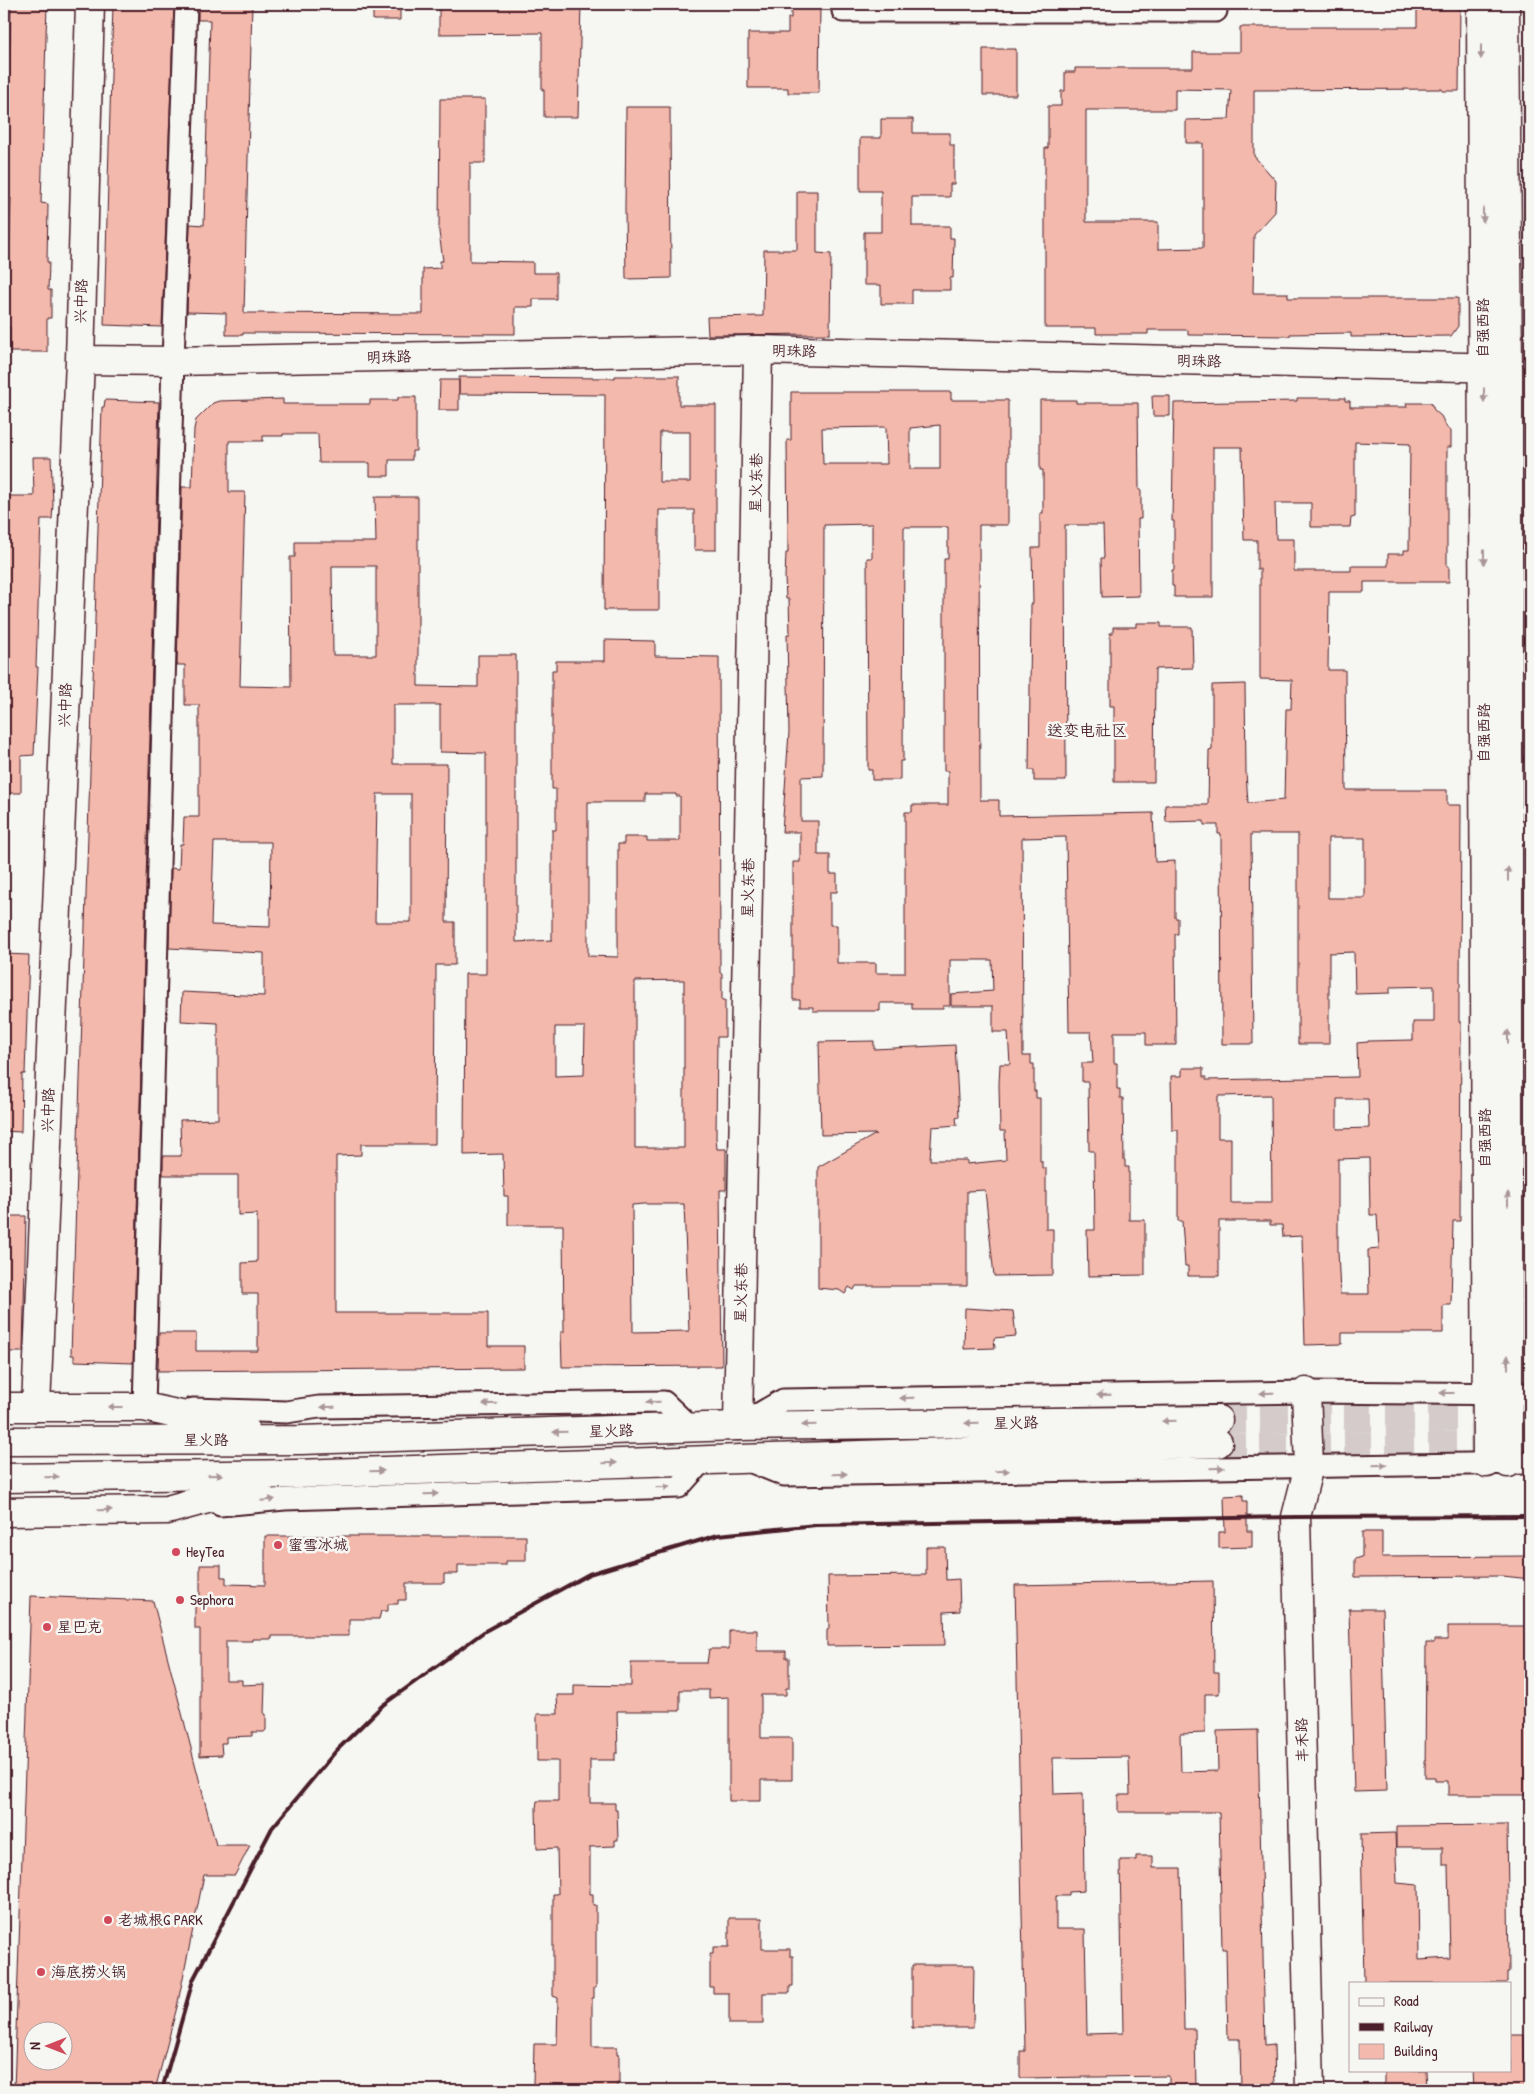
<svg xmlns="http://www.w3.org/2000/svg" width="1534" height="2094" font-family="'Patrick Hand','LXGW WenKai TC',sans-serif">
  <rect width="100%" height="100%" fill="#f6f6f2"/>
  <filter id="ink" filterUnits="userSpaceOnUse"><feTurbulence type="fractalNoise" baseFrequency=".02" numOctaves="2"/><feDisplacementMap in="SourceGraphic" scale="10" xChannelSelector="R" yChannelSelector="G"/><feConvolveMatrix kernelMatrix="1 2 1 2 8 2 1 2 1" color-interpolation-filters="sRGB"/></filter>
  <g filter="url(#ink)">
    <path fill="#f3b9ac" stroke="#4a1f2b" fill-rule="evenodd" d="M11,4H47L41,203L48,204L47,262H49L48,290H51V318H47V352H10V327H4V261H9L11,198H5Z
      M113,4H174L162,327L104,325Z
      M198,4H252L244,313L423,314V269L440,268V261H443L439,232L440,99H485V163H470V261L533,262V273H556V299H533V307H515V334L243,333V335H226V313L187,312L190,224L204,225L210,20H198Z
      M373,4H400V20H373Z
      M439,4H581L578,117H544V90H542V33L439,34Z
      M791,4H820L819,93H788V88H748V33H788V18H791Z
      M1417,4H1460L1459,91H1442V89L1254,90V156L1276,181L1275,212L1254,235L1253,293H1288V298H1458V326L1451,336L1351,337V333L1290,334V336L1188,335V330H1148V334H1096V328H1045V148H1048V106H1061V91H1065V72H1075V68H1193V52H1240V27H1417ZM1175,89L1231,90L1229,119L1186,120V143H1203V248L1158,249V222H1086V110H1175Z
      M983,49H1016V95H983Z
      M626,107H670L671,278L626,279L625,209Z
      M881,119H913V133H950V145H954V184H950V197H912V226H950V238H954L953,278H950V290H912V304H881V285H864V232H881V191H860V138H881Z
      M797,191H817V253L831,254L830,334L708,335L707,317L763,316L764,250H797Z
      M615,376H679V405H716V550H694V510H659V610H604L605,395L459,394V377L615,378ZM660,432H690V482H659Z
      M440,380H459V410H439Z
      M791,392H951V400H1008V525H979L980,800H999V816L1153,813L1155,862L1175,861V918H1178V934H1175L1176,1045H1146V1032H1114V1063H1117V1089H1120V1098H1123L1124,1160H1125V1167H1129V1220H1145V1275L1088,1276L1087,1230H1095L1094,1151H1089L1088,1082H1082V1063H1093L1091,1032H1069L1066,837L1022,838L1023,1056H1031V1064H1034V1091H1036V1098H1040V1161H1042V1168H1046V1229H1053V1275L994,1276L985,1190L967,1191V1286H856L854,1290L849,1287L845,1294L839,1290L818,1288V1167L876,1134L821,1135L819,1042L874,1041V1049L955,1045L959,1117L956,1118L957,1125L932,1127L930,1160H967V1164L1006,1160L1005,1131H1000L999,1084L1000,1064H1010L1008,1032H993V1006H951V994L993,991L992,960H950V1006H943V1009H912V1003H880V1011H813V1007H800V1000H793V862H800V832H782L789,732L787,634H790L789,599H786L785,577L786,553H788L787,440H791ZM940,425V469H910V428ZM886,427L887,464H823L822,428ZM872,524V558H867L868,770H872V780H900V761H903L904,527H948V559H944V771H948V805H912V812H905V973H876V963H837V925H830V892H837V874H830V855H818V821H801V777L823,776L824,525Z
      M1152,396H1170V416H1153Z
      M398,397H416V451H412V460H389V476H370V463H319L318,434H283V436H263V441H229V492H245L240,686L291,687L290,557H295V542H376L375,497H418V686L478,687V655H516V942L552,940V830H556V789H552V670H556V661H605V640L655,641V656L719,657L720,973H722V1000H725V1037H717L716,1137L717,1149H726V1190H720L722,1366L562,1367L561,1332H564L563,1225H508V1196H504L503,1154L464,1155L465,974H486V753L440,752V705H393V764H447L446,922H455V965H436L435,1144H361V1155L336,1156V1313H488V1346H524V1368L158,1371L159,1333H196V1351H258V1294H242V1263L257,1262V1214L238,1215V1175H163V1156H181L180,1120L218,1119V1023L181,1021L182,992L264,996V953L169,948L171,868L179,869L180,844H183L184,817H199V705H185V665H177L182,487H192L194,429L196,420L213,403L219,401L283,399V404H370V400H398ZM332,566H376V655H333ZM377,794H411V922H375ZM645,794H676V796H680V841H647V837H624V844H618V957L588,956V802H645ZM214,842H271L270,927L211,925ZM684,980V1148H635V981ZM555,1027H585L584,1075L555,1076ZM644,1204H684L689,1331L633,1332L632,1205Z
      M1297,398H1345V401H1350V407H1407L1406,403H1431L1434,410L1441,416L1447,428L1451,431V447H1447V566H1449V582H1364V592H1329L1328,670H1345L1346,790H1447V805H1461L1460,988H1459V1022H1461L1460,1221H1453L1451,1305H1443V1333H1342V1344L1305,1345L1302,1236L1283,1237L1282,1225H1270V1221H1219V1276H1188V1266H1185L1182,1221H1178V1130H1172L1171,1076H1182V1068H1203V1077H1206V1080L1358,1077L1357,1043L1368,1042V1041L1413,1040V1022H1434V986L1390,987V993L1355,994L1354,952L1329,953V1044H1298V834H1251L1253,1044H1222L1221,834H1218V825H1204V821L1166,822L1165,805H1208L1209,750L1212,749V685L1245,684L1246,772L1248,803L1284,800L1286,709H1291L1292,680L1260,679V569H1257V540H1244L1242,447H1213V597H1174V586H1172V570H1174V521H1172L1174,403L1297,401ZM1355,442L1410,444L1409,550H1404V554H1388V566H1351V571H1294V539H1276L1275,503H1311V527H1350L1351,518L1355,517ZM1328,838H1365V898H1328ZM1271,1095L1272,1203H1231V1138H1218V1096ZM1337,1099H1368L1369,1128L1337,1129ZM1369,1158L1370,1215H1377L1379,1249L1368,1250L1369,1294H1340L1338,1251V1159Z
      M105,400L159,402L133,1363L74,1361V1355H71L98,528L102,407H104Z
      M1040,400H1076V403H1138L1139,490H1141V519H1138L1139,596L1102,597L1101,558H1104L1103,525H1065L1066,781H1034V770H1029L1031,604H1033L1032,548H1040V513H1043V470H1040Z
      M33,457H51L53,504L52,519H41L36,667H38L34,755L21,756V793H4V496H34Z
      M1136,623H1161V627H1192L1193,668L1155,669L1154,782H1114V706H1110V633H1113V627H1136Z
      M4,954L29,955L25,1074H22L21,1132L4,1131Z
      M4,1216H26L23,1352H4Z
      M965,1308L1013,1311L1016,1336L994,1338L995,1348L964,1349Z
      M1243,1495V1501H1247V1531H1252V1547L1219,1548V1532H1225L1224,1496Z
      M1362,1532H1382V1557L1530,1556V1579L1503,1576L1355,1577V1559L1362,1557Z
      M265,1536H526V1561H506V1565H458V1574H444V1583H406V1600H398V1604H388V1611H381L379,1619H349V1636H272V1639H252V1641H226V1680H242V1685L265,1684L264,1714H266V1730L264,1732H252V1736L226,1737V1743H221L222,1755L200,1756V1629H195V1595H200V1565H221V1577H226V1584L265,1585Z
      M926,1547H945L946,1580L959,1579L960,1611L944,1612L945,1645L827,1646V1630L829,1629L828,1576L926,1575Z
      M1213,1581L1214,1672H1219V1694H1205V1733L1180,1734L1181,1772L1218,1771L1217,1731L1258,1730L1265,2045L1274,2044L1275,2090H1241L1240,2039H1228L1226,1949H1222L1219,1812H1118V1795H1130L1129,1757L1053,1758L1054,1794L1083,1793L1084,1891L1069,1892V1896H1056V1929H1085L1087,2034L1123,2033L1120,1860H1136V1856H1153V1868H1181L1184,2029H1195L1196,2090H1169V2076L1020,2078V2051H1025L1015,1585Z
      M31,1596L153,1601L216,1845H250L235,1875H204L177,2007L155,2090H14ZM32,2032H62V2062H32Z
      M1349,1609H1382L1387,1791L1354,1792Z
      M1448,1626H1530V1795H1448V1781H1435V1777H1425L1426,1643H1434V1640H1448Z
      M729,1630H757V1651H786V1658H789V1688H786V1695H761V1738H792V1780H761V1801H729V1697L709,1698V1690H680V1711H617L618,1753H615V1760H590V1803H615V1810H617L618,1840H615V1846L590,1847V1894H593V1905H596V1988H594V1998H592V2047H617V2054H619V2083H617V2090H534V2084H533L534,2044H557L558,1998L553,1996V1894H558L557,1848L537,1849L536,1808L537,1801H558V1761H537V1714H558L557,1695H574V1685L631,1686V1663H707L709,1649H729Z
      M1507,1825L1509,1972H1507V1983H1364L1361,1834L1395,1833L1397,1883L1418,1885L1419,1960L1450,1958L1448,1865H1443V1847H1396V1826Z
      M729,1918H762V1949H790V1956H793V1986H790V1993H763V2024H729V1993H713V1987H710V1954H713V1947H729Z
      M912,1965H974L973,2028H912Z
      M1510,2035H1524L1525,2090H1473L1472,2070H1510Z
      M1384,2070H1426L1427,2090H1384Z"/>
    <g fill="none" stroke-linecap="round" stroke-linejoin="round">
      <path stroke="#d4cbca" stroke-width="28" stroke-dasharray="28 14" stroke-linecap="butt" d="M1218,1420L1530,1417
        M1218,1443L1530,1437"/>
      <defs>
        <path id="minor" d="M843,4V11H1216V4
          M1508,833L1530,832
          M160,1408L144,1407L173,361L186,4
          M193,1409L286,1412L319,1407L664,1402L691,1428
          M738,1426L783,1400L1306,1392L1530,1394
          M749,1461L784,1475L1530,1463
          M220,1505L285,1499L679,1487L704,1459"/>
        <path id="tertiary" d="M80,360L173,361L758,350L1505,368
          M36,1407L80,360L90,4
          M738,1426L758,350"/>
        <path id="secondary" d="M1481,4L1487,1463
          M1505,4L1508,369V1463
          M1306,1392L1309,1466L1296,1517L1310,2090"/>
        <path id="primary" d="M4,1407H144L245,1429
          M4,1441L301,1440L738,1426L1218,1420
          M4,1478L297,1474L1218,1443
          M4,1512L167,1510L259,1485"/>
      </defs>
      <use href="#minor" stroke="#4a1f2b" stroke-width="25"/>
      <use href="#tertiary" stroke="#4a1f2b" stroke-width="31"/>
      <use href="#secondary" stroke="#4a1f2b" stroke-width="31"/>
      <use href="#primary" stroke="#4a1f2b" stroke-width="31"/>
      <use href="#minor" stroke="#f6f6f2" stroke-width="21"/>
      <use href="#tertiary" stroke="#f6f6f2" stroke-width="28"/>
      <use href="#secondary" stroke="#f6f6f2" stroke-width="28"/>
      <use href="#primary" stroke="#f6f6f2" stroke-width="28"/>
      <path stroke="#4a1f2b" stroke-width="4" d="M162,2090L193,1980L272,1828L336,1751L383,1705L485,1631L589,1574L718,1535L816,1525L1296,1517L1530,1516"/>
    </g>
    <defs><path id="oneway-solid" d="M-6-.8H1V-3.2L6.5 0L1 3.2V.8H-6Z" transform="scale(1.25)"/></defs>
    <g fill="#a99598">
      <use href="#oneway-solid" transform="translate(1481 52) rotate(90)"/>
      <use href="#oneway-solid" transform="translate(1483 215) rotate(90)"/>
      <use href="#oneway-solid" transform="translate(1484 395) rotate(90)"/>
      <use href="#oneway-solid" transform="translate(1484 557) rotate(90)"/>
      <use href="#oneway-solid" transform="translate(1508 874) rotate(-90)"/>
      <use href="#oneway-solid" transform="translate(1508 1037) rotate(-90)"/>
      <use href="#oneway-solid" transform="translate(1508 1199) rotate(-90)"/>
      <use href="#oneway-solid" transform="translate(1508 1362) rotate(-90)"/>
      <use href="#oneway-solid" transform="translate(1267 1393) rotate(179)"/>
      <use href="#oneway-solid" transform="translate(1447 1393) rotate(-180)"/>
      <use href="#oneway-solid" transform="translate(1104 1395) rotate(179)"/>
      <use href="#oneway-solid" transform="translate(907 1398) rotate(179)"/>
      <use href="#oneway-solid" transform="translate(653 1402) rotate(179)"/>
      <use href="#oneway-solid" transform="translate(490 1404) rotate(179)"/>
      <use href="#oneway-solid" transform="translate(115 1407) rotate(-180)"/>
      <use href="#oneway-solid" transform="translate(328 1407) rotate(179)"/>
      <use href="#oneway-solid" transform="translate(1169 1421) rotate(179)"/>
      <use href="#oneway-solid" transform="translate(972 1423) rotate(179)"/>
      <use href="#oneway-solid" transform="translate(809 1425) rotate(179)"/>
      <use href="#oneway-solid" transform="translate(560 1432) rotate(178)"/>
      <use href="#oneway-solid" transform="translate(610 1463) rotate(-2)"/>
      <use href="#oneway-solid" transform="translate(1380 1465) rotate(-1)"/>
      <use href="#oneway-solid" transform="translate(1217 1468) rotate(-1)"/>
      <use href="#oneway-solid" transform="translate(377 1471) rotate(-2)"/>
      <use href="#oneway-solid" transform="translate(1002 1471) rotate(-1)"/>
      <use href="#oneway-solid" transform="translate(840 1474) rotate(-1)"/>
      <use href="#oneway-solid" transform="translate(215 1475) rotate(-1)"/>
      <use href="#oneway-solid" transform="translate(52 1477) rotate(-1)"/>
      <use href="#oneway-solid" transform="translate(663 1487) rotate(-2)"/>
      <use href="#oneway-solid" transform="translate(431 1494) rotate(-2)"/>
      <use href="#oneway-solid" transform="translate(268 1500) rotate(-5)"/>
      <use href="#oneway-solid" transform="translate(105 1510) rotate(-1)"/>
    </g>
  </g>
  <g fill="#d1495b" stroke="#f6f6f2" stroke-width="2">
    <circle cx="278" cy="1545" r="5"/>
    <circle cx="176" cy="1552" r="5"/>
    <circle cx="180" cy="1600" r="5"/>
    <circle cx="47" cy="1627" r="5"/>
    <circle cx="108" cy="1920" r="5"/>
    <circle cx="41" cy="1972" r="5"/>
  </g>
  <g text-anchor="middle" stroke-width="5" stroke-linejoin="round" paint-order="stroke">
    <g font-size="15" fill="#4a1f2b" stroke="#f6f6f2">
      <text transform="translate(81 301) rotate(-88)" y="5">兴中路</text>
      <text transform="translate(1483 328) rotate(-90)" y="5">自强西路</text>
      <text transform="translate(794 351) rotate(1)" y="5">明珠路</text>
      <text transform="translate(389 357) rotate(-1)" y="5">明珠路</text>
      <text transform="translate(1199 361) rotate(1)" y="5">明珠路</text>
      <text transform="translate(756 483) rotate(-89)" y="5">星火东巷</text>
      <text transform="translate(65 705) rotate(-88)" y="5">兴中路</text>
      <text transform="translate(1484 733) rotate(-90)" y="5">自强西路</text>
      <text transform="translate(748 888) rotate(-89)" y="5">星火东巷</text>
      <text transform="translate(48 1110) rotate(-88)" y="5">兴中路</text>
      <text transform="translate(1485 1138) rotate(-90)" y="5">自强西路</text>
      <text transform="translate(741 1293) rotate(-89)" y="5">星火东巷</text>
      <text transform="translate(1016 1423) rotate(-1)" y="5">星火路</text>
      <text transform="translate(611 1431) rotate(-2)" y="5">星火路</text>
      <text x="206" y="1445">星火路</text>
      <text transform="translate(1302 1740) rotate(-91)" y="5">丰禾路</text>
    </g>
    <g font-size="15" fill="#4a1f2b" stroke="#f6f6f2" text-anchor="start">
      <text x="288" y="1550">蜜雪冰城</text>
      <text x="186" y="1557">HeyTea</text>
      <text x="190" y="1605">Sephora</text>
      <text x="57" y="1632">星巴克</text>
      <text x="118" y="1925">老城根G PARK</text>
      <text x="51" y="1977">海底捞火锅</text>
    </g>
    <g font-size="16" fill="#4a1f2b" stroke="#f6f6f2">
      <text x="1087" y="736">送变电社区</text>
    </g>
  </g>
  <rect width="1534" height="2094" fill="none" stroke="#f6f6f2" stroke-width="20"/>
  <rect x="10" y="10" width="1514" height="2074" fill="none" stroke="#4a1f2b" stroke-width="2" filter="url(#ink)"/>
  <rect x="1349" y="1982" width="162" height="90" fill="#f6f6f2" stroke="#b1a0a2"/>
  <rect x="1359" y="1998" width="25" height="8" fill="#f6f6f2" stroke="#b1a0a2"/>
  <text x="1394" y="2006" font-size="15" fill="#4a1f2b">Road</text>
  <rect x="1359" y="2023" width="25" height="8" fill="#4a1f2b" stroke="#b1a0a2"/>
  <text x="1394" y="2032" font-size="15" fill="#4a1f2b">Railway</text>
  <rect x="1359" y="2044" width="25" height="15" fill="#f3b9ac" stroke="#b1a0a2"/>
  <text x="1394" y="2056" font-size="15" fill="#4a1f2b">Building</text>
  <g transform="translate(48 2046) rotate(270)"><circle r="24" fill="#f6f6f2" stroke="#b1a0a2"/>
  <path d="M0-4L9 19L0 12L-9 19Z" fill="#d1495b"/>
  <text y="-8" font-size="14" font-weight="bold" text-anchor="middle" fill="#4a1f2b">N</text>
  </g>
</svg>
